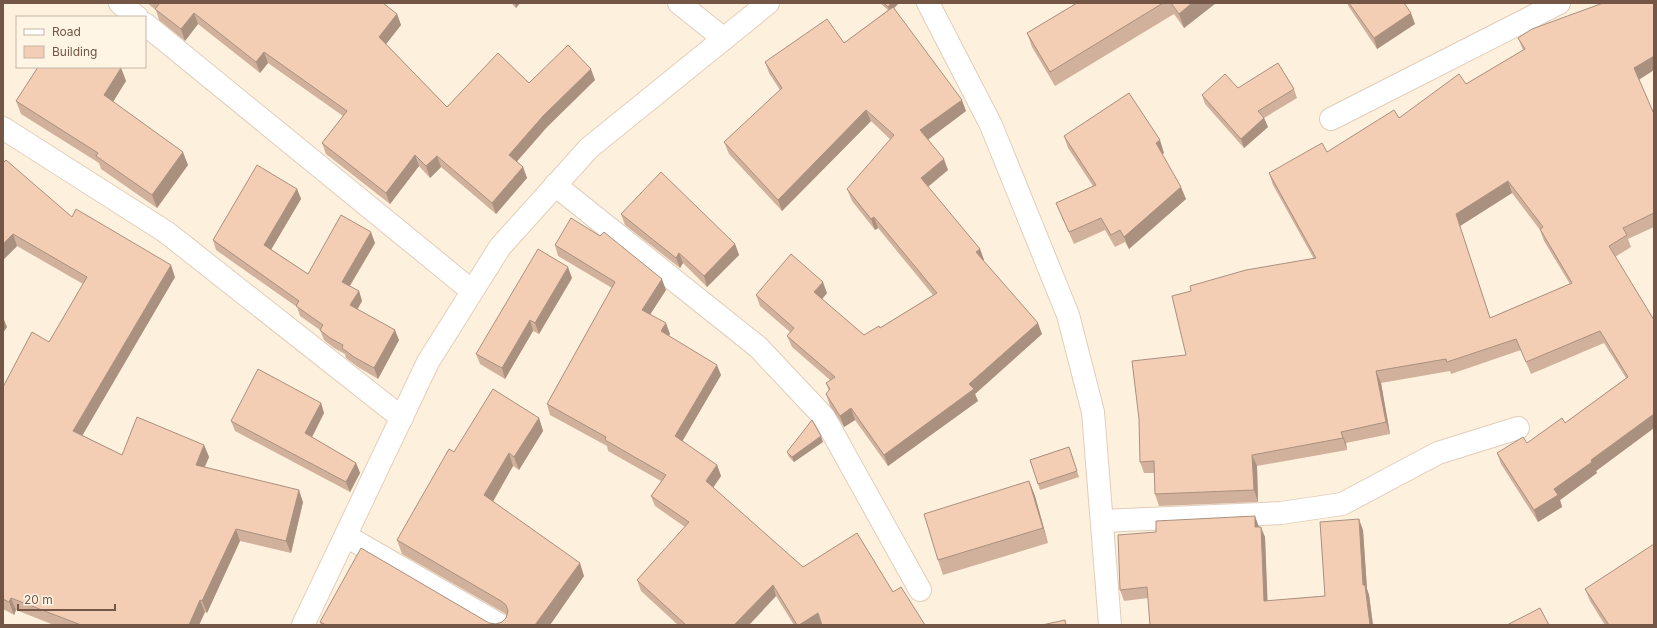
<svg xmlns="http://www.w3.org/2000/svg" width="1657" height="628" font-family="Inter,sans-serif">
  <rect width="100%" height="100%" fill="#fdf1de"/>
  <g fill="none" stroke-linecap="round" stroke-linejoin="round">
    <defs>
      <path id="street" d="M120,3L137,17
        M679,3L724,39
        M928,3L991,125L1068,315L1093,412L1110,625
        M145,24L472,291
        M1331,119L1559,3
        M3,128L166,232L402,418
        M555,185L758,347L824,417L920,590
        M1102,521L1281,513L1342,504L1438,453L1518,428
        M346,536L500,625"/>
      <path id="secondary" d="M303,625L428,362L500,247L589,148L768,3"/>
    </defs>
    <use href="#street" stroke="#e1cdba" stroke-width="24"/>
    <use href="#secondary" stroke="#e6ceb8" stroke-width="24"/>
    <use href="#street" stroke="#fff" stroke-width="22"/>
    <use href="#secondary" stroke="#fff" stroke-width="22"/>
  </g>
  <path fill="#d1b19c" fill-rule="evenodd" d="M147,3H383L397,14L401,25L386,44L447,107L529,83L595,80L547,127L517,161L523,167L527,178L496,214L441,167L430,178L419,166L390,204L326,154L322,143L343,116L268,63L260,73L198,24L185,41L159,20L156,10Z
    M511,3H520L516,8Z
    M880,3H899L894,8L966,111L928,139L948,170L928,187L980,249L984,260L983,261L1042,334L975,394L978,401L888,466L855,420L844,427L830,406L826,394L829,391L826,383L830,380L792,347L787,336L790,332L760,306L756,295L827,293L822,299L864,335L880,328L933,295L878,228L875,230L852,201L847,189L891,140L871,121L782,211L729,154L724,142L780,90L769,73L765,62L844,43L888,10Z
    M1077,3H1216L1184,28L1174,14L1055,86L1032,47L1027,33Z
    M1347,3H1404L1415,24L1377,49L1349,7Z
    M1654,3V70L1639,80L1654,114V227L1628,239L1631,247L1615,257L1654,320V428L1596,471L1597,473L1560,500L1562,507L1538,522L1501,464L1497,453L1527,443L1565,423L1626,378L1604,343L1531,374L1521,350L1451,374L1450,371L1381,383L1390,434L1346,443L1347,450L1257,466L1258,502L1159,506L1155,494L1154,473H1144L1140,462L1186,355L1314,259L1273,185L1269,173L1327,152L1399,118L1466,84L1523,50L1518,38ZM1512,193L1540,230L1544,241L1570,284L1490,318L1460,226Z
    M121,68L126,81L113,102L188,165L157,208L101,169L99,163L21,114L16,101Z
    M1238,88L1294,89L1297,98L1264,118L1268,127L1244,148L1205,104L1202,95Z
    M1064,136L1164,153L1162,154L1186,199L1129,249L1125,242L1115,247L1105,230L1074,244L1061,215L1056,203L1093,186L1068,148Z
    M3,163L72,217L175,277L82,435L122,455L204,445L209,457L205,467L303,502L291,553L240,541L207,613L205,612L199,625H54L16,610L14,615L3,609V387L49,342L83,284L17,246L3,260Z
    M297,189L301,199L271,249L308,274L375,243L350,286L359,291L362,301L357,309L399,340L378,379L358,367L346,358L345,354L334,348L324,340L320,330L300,316L297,307L216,250L213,240Z
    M621,214L735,244L739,255L707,287L683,263L680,268L625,225Z
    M555,245L666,290L650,314L670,334L669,336L721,375L682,441L717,465L721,476L713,488L803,567L893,592L925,625L822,624L820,625H794L776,596L749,625H678L641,591L637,580L685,527L655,506L651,496L661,481L608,451L607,446L550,415L547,404L612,288L558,256Z
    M572,278L539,334L533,331L505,379L480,364L476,354Z
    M321,403L324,413L312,437L356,463L360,473L350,492L235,431L231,421Z
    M539,418L543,431L519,470L513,466L493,502L584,576L550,625H321L320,622L489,623L496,624L502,622L506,618L507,615L506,614L402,554L397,540L454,452Z
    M823,442L794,462L789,457L787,452Z
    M1069,447L1079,477L1040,490L1030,460Z
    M1029,481L1035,496L1048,543L943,575L938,560Z
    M1259,527L1265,537L1267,601L1325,596L1363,530L1367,589L1369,595L1373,625L1148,598L1124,601L1120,590Z
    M1585,589L1654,625H1605L1590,601Z"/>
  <path fill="#aa907f" d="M515,3H520L516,8Z
    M891,3H899L890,12L888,7Z
    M1192,3H1216L1184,28L1179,14Z
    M194,13L198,24L185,41L181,29Z
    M1411,13L1415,24L1377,49L1374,38Z
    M397,14L401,25L383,48L379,37Z
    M264,52L268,63L260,73L256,62Z
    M1654,56V70L1638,80L1634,68Z
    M121,68L126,81L109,108L104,95Z
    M591,69L595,80L547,127L513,166L509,155L543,116Z
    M962,100L966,111L925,142L920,130Z
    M866,110L871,121L782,211L778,200Z
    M1264,118L1268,127L1244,148L1241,139Z
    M1160,140L1164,153L1161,155L1156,143Z
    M183,152L188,165L157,208L152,195Z
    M415,155L419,166L390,204L386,193Z
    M437,156L441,167L430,178L426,166Z
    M944,159L948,170L925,189L921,178Z
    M523,167L527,178L496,214L492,203Z
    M1508,181L1512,193L1460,226L1494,330L1456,214Z
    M1181,187L1186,199L1129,249L1124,237Z
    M297,189L301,199L268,255L264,245Z
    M874,217L878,228L875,230L871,219Z
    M371,232L375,243L346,292L342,282Z
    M13,234L17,246L3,260V244Z
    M735,244L739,255L707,287L704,276Z
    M980,249L984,260L980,264L976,252Z
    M679,253L683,263L680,268L676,258Z
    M171,265L175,277L78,443L73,431Z
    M568,267L572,278L539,334L535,323Z
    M662,279L666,290L646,321L642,310Z
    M823,282L827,293L818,304L814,292Z
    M359,291L362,301L354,316L350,305Z
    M3,317L7,327L3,333Z
    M530,320L533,331L505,379L502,368Z
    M666,323L670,334L665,342L661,331Z
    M1038,323L1042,334L975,394L978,401L888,466L884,455L969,384Z
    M395,330L399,340L378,379L374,368Z
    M717,365L721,375L679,447L675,436Z
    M1376,371L1381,383L1390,434L1386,422Z
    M321,403L324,413L309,443L305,433Z
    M851,408L855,420L844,427L840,416Z
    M1654,414V428L1596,471L1597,473L1560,500L1562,507L1538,522L1534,510L1554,489L1591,460Z
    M539,418L543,431L519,470L514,457Z
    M1341,432L1346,443L1347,450Z
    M821,436L823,442L794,462L792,457Z
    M204,445L209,457L200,477L196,465Z
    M509,453L513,466L489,508L484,495Z
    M1252,455L1257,466L1258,502L1254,490Z
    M356,463L360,473L350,492L346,482Z
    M717,465L721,476L710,492L706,481Z
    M1029,481L1035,496L1048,543L1043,528Z
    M299,490L303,502L291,553L286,541Z
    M1255,516L1259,527V537L1255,527Z
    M1359,519L1363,530L1367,589L1369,595L1373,625H1370L1363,585Z
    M1261,527L1265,537L1268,611L1264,601Z
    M236,529L240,541L207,613L202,601Z
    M580,563L584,576L550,625H535Z
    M773,585L776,596L749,625H734Z
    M11,598L16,610L14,615L9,602Z
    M200,600L205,612L199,625H189Z
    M818,613L822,624L820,625H799Z"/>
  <path fill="#f3ceb5" stroke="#aa907f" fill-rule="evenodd" d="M157,3H383L397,14L379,37L447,107L498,53L529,83L568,45L591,69L543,116L509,155L523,167L492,203L437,156L426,166L415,155L386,193L322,143L347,111L264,52L256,62L194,13L181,29L155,9L159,4Z
    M884,3H891L888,7Z
    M1077,3H1163L1050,72L1027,33Z
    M1171,3H1192L1179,14Z
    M1349,3H1404L1411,13L1374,38Z
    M1603,3H1654V56L1634,68L1654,114V213L1623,228L1627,235L1609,246L1654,320V414L1591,460L1592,462L1554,489L1558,495L1534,510L1497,453L1523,437L1527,443L1562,418L1565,423L1628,377L1600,331L1526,362L1516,339L1447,362L1446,359L1376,371L1386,422L1341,432L1343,438L1252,455L1254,490L1155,494L1154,461L1140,462L1139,419L1132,361L1186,355L1172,296L1191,291L1190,286L1246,270L1316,258L1269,173L1322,143L1327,152L1394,110L1399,118L1459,74L1466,84L1525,49L1518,38L1532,29ZM1508,181L1543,227L1540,229L1572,283L1490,318L1456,214Z
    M893,7L962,100L920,130L944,159L921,178L980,249L976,252L1038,323L969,384L974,389L884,455L851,408L840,416L826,394L830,389L826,383L835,377L787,336L794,328L756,295L791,254L823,282L814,292L864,335L879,326L880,328L937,293L874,217L871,219L847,189L894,135L866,110L778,200L724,142L782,88L765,62L827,19L844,43Z
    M1278,63L1294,89L1258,111L1264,118L1241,139L1202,95L1225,74L1238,88Z
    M38,67H120L121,68L104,95L183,152L152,195L96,156L98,153L16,101Z
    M1129,93L1160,140L1156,143L1181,187L1124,237L1120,230L1111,235L1101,218L1069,232L1056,203L1096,185L1064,136Z
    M6,160L72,217L76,209L171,265L73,431L122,455L137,417L204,445L196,465L299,490L286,541L236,529L202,601L200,600L189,625H81L11,598L9,602L3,599V387L32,332L49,342L87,277L13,234L3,244V163Z
    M257,165L297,189L264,245L308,274L341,215L371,232L342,282L359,291L350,305L395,330L374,368L354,357L342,348L343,345L330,338L320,330L323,325L296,306L299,301L213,240Z
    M661,172L735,244L704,276L679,253L676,258L621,214Z
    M571,218L600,236L604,232L662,279L642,310L666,323L661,331L717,365L675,436L717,465L706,481L803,567L857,533L893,592L901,587L925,625H822L818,613L799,625H797L773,585L734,625H686L637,580L689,522L651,496L666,475L605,440L606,437L547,404L615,282L555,245Z
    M538,249L568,267L535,323L530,320L502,368L476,354Z
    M258,369L321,403L305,433L356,463L346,482L231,421Z
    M493,389L539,418L514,457L509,453L484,495L580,563L535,625H326L320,622L361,548L489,623L496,624L502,622L506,618L508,611L506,605L501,601L397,540L449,449L454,452Z
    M812,420L821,436L792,457L787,452Z
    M1069,447L1077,471L1038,484L1030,460Z
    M1029,481L1043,528L938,560L924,514Z
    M1255,516V527H1261L1264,601L1325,596L1320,522L1359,519L1363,585H1365L1370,625H1150L1147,587L1120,590L1118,535L1156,532V521Z
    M1654,544V625H1609L1585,589Z
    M1540,608L1549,625H1507Z
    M1065,620L1066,625H1042Z"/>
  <rect width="1657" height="628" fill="none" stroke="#735646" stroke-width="8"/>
  <rect x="16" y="16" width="130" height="52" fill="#fff5e5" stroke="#c7b5a5"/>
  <rect x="24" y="29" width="20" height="6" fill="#ffffff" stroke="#c7b5a5"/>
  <text x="52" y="36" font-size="12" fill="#735646">Road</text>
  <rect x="24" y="46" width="20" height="12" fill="#f3ceb5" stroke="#c7b5a5"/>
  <text x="52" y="56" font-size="12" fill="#735646">Building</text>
  <path d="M18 604v6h97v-6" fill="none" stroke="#735646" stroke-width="2"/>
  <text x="24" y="604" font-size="12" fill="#735646" stroke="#fff5e5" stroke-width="3" paint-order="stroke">20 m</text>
</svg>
